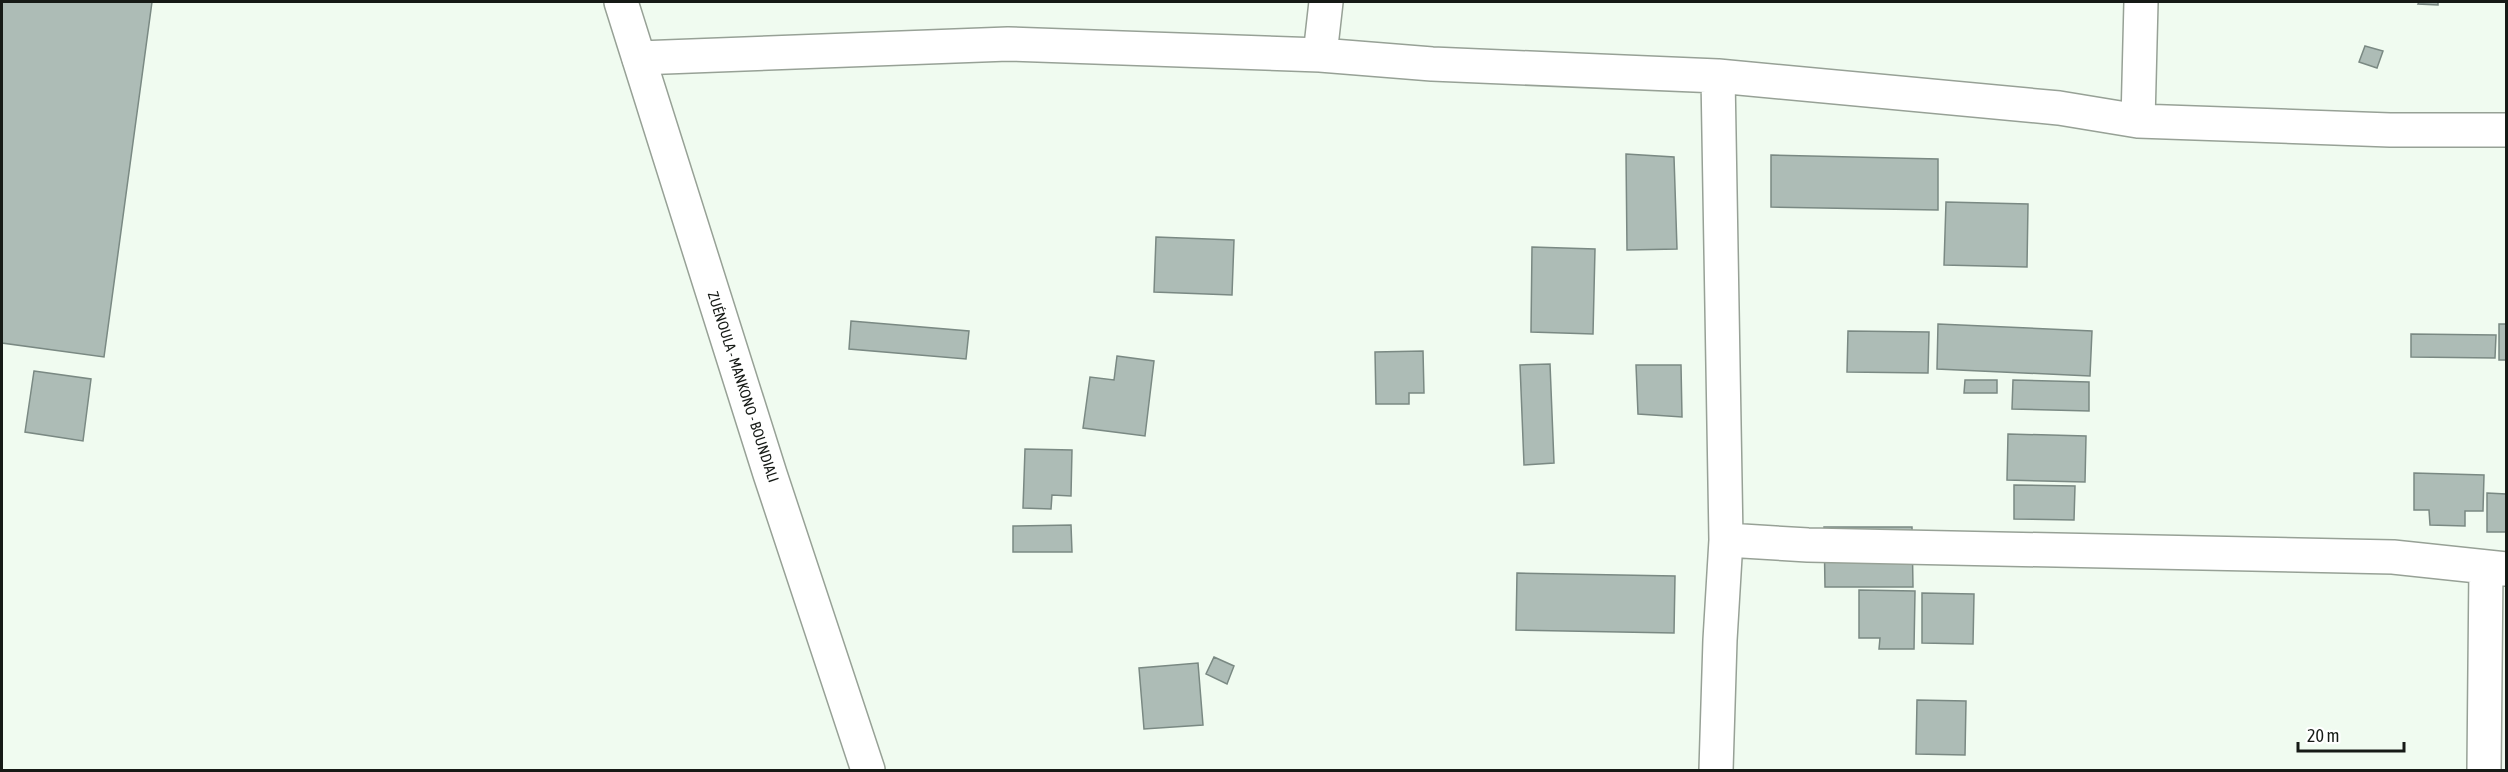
<svg xmlns="http://www.w3.org/2000/svg" width="2508" height="772" font-family="'Asap Condensed',sans-serif">
  <rect width="100%" height="100%" fill="#f0fbf0"/>
  <path fill="#adbcb6" stroke="#7a8983" stroke-width="1.5" d="M2,2H152L104,357L2,343Z
    M2419,2H2438V5L2418,4Z
    M2365,46L2383,51L2377,68L2359,62Z
    M1626,154L1674,157L1677,249L1627,250Z
    M1771,155L1938,159V210L1771,207Z
    M1946,202L2028,204L2027,267L1944,265Z
    M1156,237L1234,240L1232,295L1154,292Z
    M1532,247L1595,249L1593,334L1531,332Z
    M851,321L969,331L966,359L849,349Z
    M1938,324L2092,331L2090,376L1937,369Z
    M2499,324H2506V360H2499Z
    M1848,331L1929,332L1928,373L1847,372Z
    M2411,334L2496,335L2495,358L2411,357Z
    M1423,351L1424,393H1409V404H1376L1375,352Z
    M1117,356L1154,361L1145,436L1083,428L1090,377L1114,380Z
    M1550,364L1554,463L1524,465L1520,365Z
    M1636,365H1681L1682,417L1638,414Z
    M34,371L91,379L83,441L25,432Z
    M1965,380H1997V393H1964Z
    M2013,380L2089,382V411L2012,409Z
    M2008,434L2086,436L2085,482L2007,480Z
    M1025,449L1072,450L1071,496L1052,495L1051,509L1023,508Z
    M2414,473L2484,475L2483,511H2465V526L2430,525L2429,510H2414Z
    M2014,485L2075,486L2074,520L2014,519Z
    M2487,493L2506,494V532H2487Z
    M1071,525L1072,552H1013V526Z
    M1824,527H1912L1913,587H1825Z
    M1517,573L1675,576L1674,633L1516,630Z
    M1859,590L1915,591L1914,649H1879L1880,638H1859Z
    M1922,593L1974,594L1973,644L1922,643Z
    M1214,657L1234,666L1227,684L1206,674Z
    M1198,663L1203,725L1144,729L1139,668Z
    M1917,700L1966,701L1965,755L1916,754Z"/>
  <g fill="none" stroke-linecap="round" stroke-linejoin="round">
    <defs>
      <path id="minor" d="M1320,55L1326,2
        M639,58L1008,44L1320,55L1432,64L1718,76L2059,108L2138,121L2390,130H2506
        M2138,121L2141,2
        M1726,540L1808,545L2393,557L2506,569
        M1716,770L1720,640L1726,540L1718,76
        M2484,770L2486,567"/>
      <path id="secondary" d="M621,2L770,474L868,770"/>
    </defs>
    <use href="#minor" stroke="#97a196" stroke-width="36"/>
    <use href="#secondary" stroke="#97a196" stroke-width="36"/>
    <use href="#minor" stroke="#fff" stroke-width="33"/>
    <use href="#secondary" stroke="#fff" stroke-width="33"/>
  </g>
  <g text-anchor="middle" stroke-width="6" stroke-linejoin="round" paint-order="stroke">
    <g font-size="15" fill="#161a16" stroke="#fff">
      <text transform="translate(743 387) rotate(72)" y="5">ZUÉNOULA - MANKONO - BOUNDIALI</text>
    </g>
  </g>
  <rect width="2508" height="772" fill="none" stroke="#161a16" stroke-width="6"/>
  <path d="M2298 742v9h106v-9" fill="none" stroke="#161a16" stroke-width="3"/>
  <text x="2307" y="742" font-size="18" fill="#161a16" stroke="#ffffff" stroke-width="4.5" paint-order="stroke">20 m</text>
</svg>
